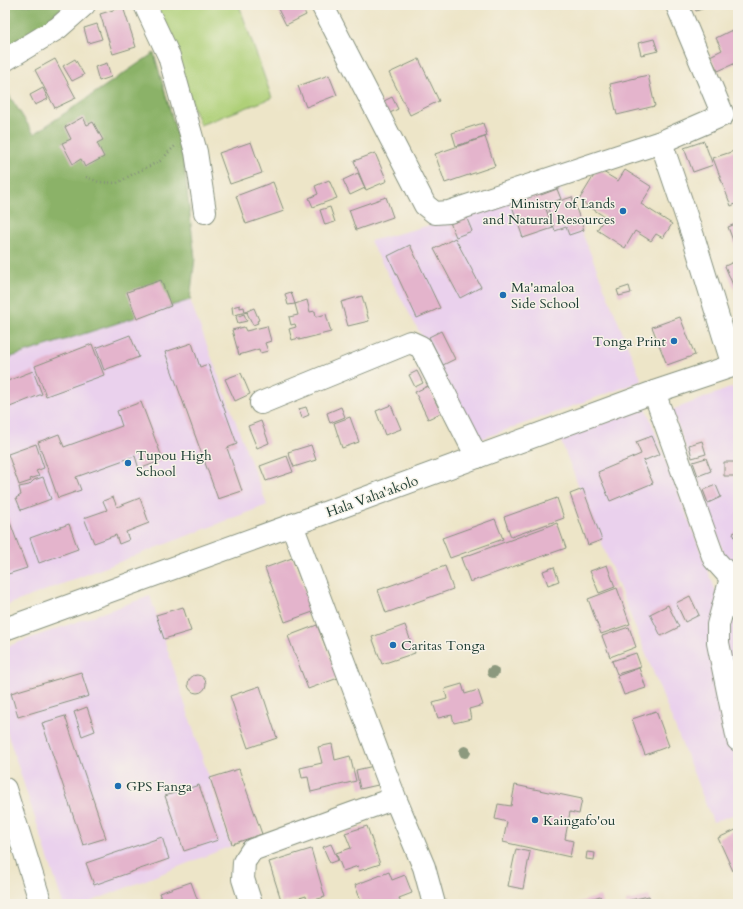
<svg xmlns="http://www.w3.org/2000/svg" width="743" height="909" font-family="Cardo,serif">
  <rect width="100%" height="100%" fill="#f7f3e8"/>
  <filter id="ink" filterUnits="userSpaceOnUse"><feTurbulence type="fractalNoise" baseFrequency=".025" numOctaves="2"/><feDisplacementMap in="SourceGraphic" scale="8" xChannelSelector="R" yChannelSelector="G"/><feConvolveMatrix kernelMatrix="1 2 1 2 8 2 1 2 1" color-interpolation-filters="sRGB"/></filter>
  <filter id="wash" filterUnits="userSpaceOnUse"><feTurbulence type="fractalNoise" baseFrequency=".012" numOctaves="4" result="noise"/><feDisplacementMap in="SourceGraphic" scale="16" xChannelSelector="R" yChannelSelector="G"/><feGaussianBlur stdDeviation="0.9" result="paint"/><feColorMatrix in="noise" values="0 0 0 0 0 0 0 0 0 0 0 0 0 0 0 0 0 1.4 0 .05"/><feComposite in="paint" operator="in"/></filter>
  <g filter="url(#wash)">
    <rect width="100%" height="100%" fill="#ede5c8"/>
    <path fill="#ead1ed" d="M557,183L581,230L642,381L478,440L370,241L449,220Z
      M190,300L267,505L5,606V359Z
      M738,385V565L725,557L672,410Z
      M646,408L718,597L738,591V813L713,822L560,439Z
      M150,596L231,846L85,904H63L5,726V647Z"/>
    <path fill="#afd078" stroke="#678656" d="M154,5H239L272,98L200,125Z"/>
    <path fill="#8bb268" stroke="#55784e" d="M5,5H66L51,18L52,39L5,68Z
      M154,53L183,156L195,258L190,300L5,359V89L34,134Z"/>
    <g id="blocks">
      <path fill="#e4b4cc" d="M276,5H301L306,15L286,25Z
        M694,5H714L696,11Z
        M123,7L136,47L113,54L100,14Z
        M97,24L102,39L88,43L84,28Z
        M732,30L738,43V62L718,71L710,56L722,50L716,38Z
        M654,39L658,51L641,55L638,43Z
        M55,59L76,98L55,108L35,70Z
        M75,59L84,75L72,81L63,66Z
        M419,59L439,101L410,115L389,73Z
        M107,63L111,77L99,81L95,67Z
        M329,75L337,95L306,107L298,86Z
        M648,75L655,106L617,115L610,84Z
        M43,88L48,99L35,105L30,95Z
        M392,97L398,109L386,115L380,103Z
        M83,117L87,125L93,122L103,140L97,143L104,157L85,167L81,159L73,164L62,143L71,139L65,127Z
        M483,123L487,136L456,146L452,133Z
        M485,137L495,166L445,183L435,154Z
        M704,141L713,165L693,172L684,148Z
        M251,142L262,173L230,184L219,153Z
        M734,151L738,161V203L731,206L713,158Z
        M375,153L387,181L366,190L354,161Z
        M598,169L618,181L625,170L652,187L641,204L672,224L663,238L656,234L651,241L635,231L625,248L597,230L605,217L579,200Z
        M358,173L365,188L350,195L343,180Z
        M329,180L337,198L313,207L309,198L318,194L315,186Z
        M273,182L284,211L246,224L236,196Z
        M539,189L541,195L557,189L561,199L546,205L543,201L553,228L523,238L510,200Z
        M386,197L393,217L356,230L349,210Z
        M572,197L584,230L569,235L566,227L555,231L547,205Z
        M330,207L335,222L325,225L320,210Z
        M465,214L472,231L456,237L449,220Z
        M738,223V254L728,227Z
        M455,238L481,287L460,298L434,249Z
        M410,245L440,308L417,318L388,256Z
        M738,260V297L725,266Z
        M161,280L171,306L137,319L127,292Z
        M629,286L631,293L619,296L617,290Z
        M291,292L295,304L288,305L285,294Z
        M362,296L369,321L348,326L341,302Z
        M307,300L310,312L315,311L316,317L326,314L331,332L299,340V338L292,340L289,329L296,327L295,324L291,325L289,317L298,315L295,304Z
        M240,305V308L244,307L245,312L254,308L259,320L257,321L258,323L253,325L247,313L248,312L233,315L232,307Z
        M244,314L247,321L238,323L236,317Z
        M680,317L695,355L667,365L652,327Z
        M267,326L271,341L265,343L268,351L260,353L259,349L239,355L232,330L244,327L246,331Z
        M441,331L455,359L443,365L429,337Z
        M130,335L139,357L104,370L96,348Z
        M192,343L200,367L208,364L237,444L227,448L242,491L218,499L165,352Z
        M92,344L104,375L46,396L35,366Z
        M33,371L42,394L5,409V382Z
        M417,371L423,383L415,387L409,375Z
        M241,373L250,394L235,401L225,379Z
        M428,386L441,413L428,419L415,392Z
        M141,402L163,460L139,469L135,456L76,477L81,490L58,498L38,442L59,434L64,447L122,426L117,411Z
        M391,405L401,429L385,435L376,411Z
        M306,407L309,415L302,418L299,409Z
        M341,407L345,417L330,423L327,413Z
        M350,417L359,442L342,448L334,423Z
        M261,421L269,443L257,448L248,426Z
        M652,436L660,454L643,461L653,483L610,501L598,472L641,454L636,442Z
        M702,441L706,454L692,458L689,445Z
        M36,444L44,468L36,471L39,476L30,479L31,481L19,485L8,454Z
        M311,445L316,460L294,467L288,452Z
        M287,456L293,472L266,481L260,466Z
        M706,458L711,471L698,476L693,462Z
        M724,462H738V476H724Z
        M43,477L51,499L21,510L16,498L21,495L19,487L29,485L34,480Z
        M716,485L721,497L708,503L703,490Z
        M583,489L602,540L588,545L570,494Z
        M113,497L117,507L140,498L149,523L126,532L129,540L119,544L116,535L94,543L84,518L107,510L103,501Z
        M557,498L564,518L511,537L504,517Z
        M5,509L27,568L5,575Z
        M495,519L503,539L450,558L442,538Z
        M557,523L566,548L470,582L461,558Z
        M69,524L78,549L39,563L30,538Z
        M738,531V545L733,533Z
        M292,558L313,612L285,622L265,568Z
        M607,565L615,587L599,593L590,571Z
        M445,566L453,589L386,613L378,590Z
        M554,567L559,581L548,585L543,571Z
        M617,588L630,624L601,634L588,599Z
        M690,596L699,615L685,622L676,603Z
        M668,605L679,627L661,636L650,614Z
        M183,607L191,631L164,639L156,615Z
        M317,625L338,678L308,689L288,636Z
        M405,625L415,653L382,664L372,637Z
        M629,627L636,647L610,657L602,636Z
        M636,653L641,667L617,674L612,661Z
        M639,668L646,688L624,695L617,676Z
        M81,672L89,696L18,717L11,693Z
        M188 684a9 9 0 1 1 18 0a9 9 0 1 1-18 0Z
        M462,684L465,694L478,690L483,705L469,709L471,719L454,723L452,715L438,718L433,703L447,699L445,689Z
        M260,686L277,738L248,748L230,696Z
        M87,707L95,731L82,736L74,712Z
        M656,711L669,746L645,755L632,719Z
        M65,716L106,838L83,845L42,723Z
        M332,744L335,760L350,756L356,781L311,792L308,777L302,778L300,768L322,763L318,747Z
        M374,766L378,785L360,789L356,770Z
        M239,769L262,834L232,844L210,778Z
        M199,785L218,840L184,851L165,796Z
        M515,785L582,799L579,814L570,812L565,839L573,841L570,857L503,842L507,822L495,819L498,804L511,806Z
        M367,826L380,864L359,871L358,866L343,871L336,853L351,848L345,833Z
        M738,829V869L733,871L718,838Z
        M162,837L169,859L94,885L86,863Z
        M331,844L338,860L330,863L323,847Z
        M311,849L325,897L307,902L306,896L282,903L269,862Z
        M516,849L530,852L523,889L508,886Z
        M587,852L595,853L594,860L586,859Z
        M389,872L392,880L405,875L412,893L399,898L401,904H362L355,885Z
        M191,882L199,904H163L159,893Z
        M600,896L603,904H574Z
        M649,896L651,904H626V901Z"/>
    </g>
  </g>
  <g filter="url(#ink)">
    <use href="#blocks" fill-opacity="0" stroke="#86917e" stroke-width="1"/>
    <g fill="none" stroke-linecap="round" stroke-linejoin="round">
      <defs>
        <path id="minor" d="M145,5L169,56L196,152L205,212
          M322,5L425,205L435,213L449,212L661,142L723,115L677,5
          M5,60L58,28L84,5
          M661,142L694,239L733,366
          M654,392L714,559L731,578L738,577
          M261,403L410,342L421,347L477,457
          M292,525L395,798L424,867L434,904
          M731,578L718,625V643L738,740
          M5,789L41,904
          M251,904L243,879L244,862L252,850L395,798"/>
        <path id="major" d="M5,629L292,525L654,392L738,364"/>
      </defs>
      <use href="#minor" stroke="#86917e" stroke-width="24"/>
      <use href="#major" stroke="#86917e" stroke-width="24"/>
      <path stroke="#86917e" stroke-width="2.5" stroke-dasharray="1 3" stroke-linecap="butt" d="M86,177L99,182L117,183L133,174L160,161L175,146"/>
      <use href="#minor" stroke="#fff" stroke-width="22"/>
      <use href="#major" stroke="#fff" stroke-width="22"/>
    </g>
    <g fill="#8c997e">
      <circle cx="493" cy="672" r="6"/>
      <circle cx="465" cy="752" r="6"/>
    </g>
  </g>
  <g fill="#1f6fb2" stroke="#f7f3e8" stroke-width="1.5">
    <circle cx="623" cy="211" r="4"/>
    <circle cx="503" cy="295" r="4"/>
    <circle cx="674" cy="341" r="4"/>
    <circle cx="128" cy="463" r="4"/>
    <circle cx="393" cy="645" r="4"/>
    <circle cx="118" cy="786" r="4"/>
    <circle cx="535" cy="820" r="4"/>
  </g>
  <g text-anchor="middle" stroke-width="3" stroke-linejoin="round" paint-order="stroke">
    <g font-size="14" fill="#1f3d34" stroke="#f7f3e8" text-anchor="start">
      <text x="615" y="208" text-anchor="end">Ministry of Lands<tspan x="615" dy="16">and Natural Resources</tspan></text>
      <text x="511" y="292">Ma'amaloa<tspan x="511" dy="16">Side School</tspan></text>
      <text x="666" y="346" text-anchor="end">Tonga Print</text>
      <text x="136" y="460">Tupou High<tspan x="136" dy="16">School</tspan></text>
      <text x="401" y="650">Caritas Tonga</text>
      <text x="126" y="791">GPS Fanga</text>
      <text x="543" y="825">Kaingafo'ou</text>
    </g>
    <g font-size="14" fill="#1f3d34" stroke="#f7f3e8">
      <text transform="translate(372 496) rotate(-20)" y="5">Hala Vaha'akolo</text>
    </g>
  </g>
  <rect width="743" height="909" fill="none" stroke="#f7f3e8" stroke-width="20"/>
</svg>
